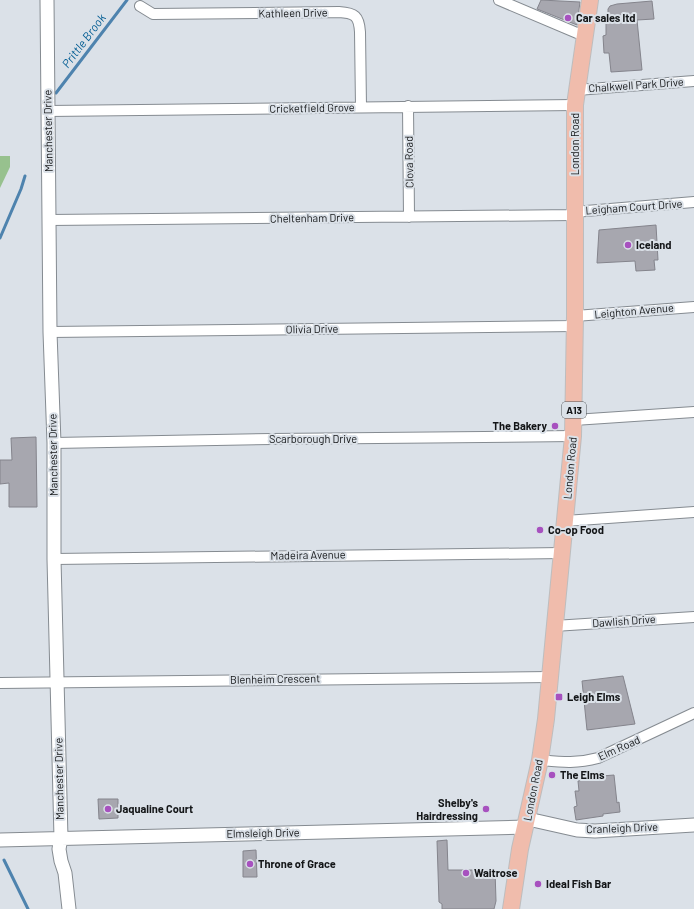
<svg xmlns="http://www.w3.org/2000/svg" width="694" height="909" font-family="Barlow,sans-serif">
  <rect width="100%" height="100%" fill="#dbe1e8"/>
  <path fill="#97c18e" d="M0,156H10V167L0,188Z"/>
  <g fill="none" stroke-linecap="round" stroke-linejoin="round">
    <path stroke="#4e83ae" stroke-width="3" d="M56,93L127,0
      M0,238L21,189L25,176
      M4,860L28,909"/>
  </g>
  <path fill="#a7a7af" stroke="#84848c" d="M541,0L580,2L577,25L537,9Z
    M652,1L654,19L637,20L642,70L611,72L609,53H604L603,36L606,35V15H608V9L610,6L617,4Z
    M656,225L658,260H654L655,270L636,271L635,261L597,263L599,230Z
    M36,437L37,507H9V483L0,484V460H12L11,438Z
    M623,676L635,724L587,730L582,681Z
    M601,772L602,776L614,775L617,803L619,802L620,812L603,814V816L576,820L574,807L577,806L575,791H579L578,781L584,780V776H588V774Z
    M98,799H118V818L99,819Z
    M447,840L448,870H495L496,901L494,909H442V904L439,902L437,841Z
    M256,850L257,877H243V851Z"/>
  <g fill="none" stroke-linecap="round" stroke-linejoin="round">
    <defs>
      <path id="minor" d="M499,0L584,36
        M140,6L153,14L339,12C355,13 359,16 360,32L361,107
        M577,90L694,81
        M408,106L409,217
        M48,111L575,105
        M574,212L694,202
        M49,220L574,215
        M575,316L694,307
        M50,332L575,326
        M574,420L694,412
        M54,443L272,439L573,436
        M565,521L694,512
        M54,559L562,553
        M554,626L694,617
        M0,683L550,677
        M540,760C561,762 576,764 598,758L694,713"/>
      <path id="tertiary" d="M47,0L50,332L54,443V559L61,838L59,849L61,861L65,873L69,909
        M528,819L577,830L595,831L694,825
        M0,840L526,827"/>
      <path id="primary" d="M511,909L520,849L540,760L546,719L573,436L575,316V105L590,0"/>
    </defs>
    <use href="#minor" stroke="#858b91" stroke-width="12"/>
    <use href="#tertiary" stroke="#858b91" stroke-width="15"/>
    <use href="#primary" stroke="#bdbdbe" stroke-width="18"/>
    <use href="#minor" stroke="#fff" stroke-width="10"/>
    <use href="#tertiary" stroke="#fff" stroke-width="13"/>
    <use href="#primary" stroke="#f0bcac" stroke-width="16"/>
  </g>
  <g fill="#a751bf" stroke="#dbe1e8" stroke-width="1.5">
    <circle cx="568" cy="18" r="4"/>
    <circle cx="628" cy="245" r="4"/>
    <circle cx="555" cy="426" r="4"/>
    <circle cx="540" cy="530" r="4"/>
    <rect x="555" y="693" width="8" height="8" rx="2"/>
    <circle cx="552" cy="775" r="4"/>
    <circle cx="108" cy="809" r="4"/>
    <circle cx="486" cy="809" r="4"/>
    <circle cx="250" cy="864" r="4"/>
    <circle cx="466" cy="873" r="4"/>
    <circle cx="538" cy="884" r="4"/>
  </g>
  <g text-anchor="middle" stroke-width="4" stroke-linejoin="round" paint-order="stroke">
    <rect fill="#dbe1e8" stroke="#4f5256" stroke-width="1" x="562" y="402" width="24" height="16" rx="3"/>
    <g font-size="10" font-weight="bold" fill="#131517">
      <text x="574" y="414">A13</text>
    </g>
    <g font-size="11" fill="#131517" stroke="#dbe1e8">
      <text transform="translate(293 13) rotate(-1)" y="4">Kathleen Drive</text>
      <text transform="translate(636 85) rotate(-4)" y="4">Chalkwell Park Drive</text>
      <text transform="translate(312 108) rotate(-1)" y="4">Cricketfield Grove</text>
      <text transform="translate(48 131) rotate(-91)" y="4">Manchester Drive</text>
      <text transform="translate(575 144) rotate(-90)" y="4">London Road</text>
      <text transform="translate(409 162) rotate(-91)" y="4">Clova Road</text>
      <text transform="translate(634 207) rotate(-4)" y="4">Leigham Court Drive</text>
      <text transform="translate(312 218) rotate(-1)" y="4">Cheltenham Drive</text>
      <text transform="translate(634 311) rotate(-5)" y="4">Leighton Avenue</text>
      <text transform="translate(312 329) rotate(-1)" y="4">Olivia Drive</text>
      <text x="313" y="443">Scarborough Drive</text>
      <text transform="translate(53 455) rotate(-91)" y="4">Manchester Drive</text>
      <text transform="translate(570 468) rotate(-85)" y="4">London Road</text>
      <text transform="translate(308 555) rotate(-1)" y="4">Madeira Avenue</text>
      <text transform="translate(624 621) rotate(-4)" y="4">Dawlish Drive</text>
      <text transform="translate(275 679) rotate(-1)" y="4">Blenheim Crescent</text>
      <text transform="translate(619 748) rotate(-24)" y="4">Elm Road</text>
      <text transform="translate(59 779) rotate(-91)" y="4">Manchester Drive</text>
      <text transform="translate(533 790) rotate(-79)" y="4">London Road</text>
      <text transform="translate(622 828) rotate(-2)" y="4">Cranleigh Drive</text>
      <text transform="translate(263 833) rotate(-1)" y="4">Elmsleigh Drive</text>
    </g>
    <g font-size="11" font-weight="bold" fill="#131517" stroke="#dbe1e8" text-anchor="start">
      <text x="576" y="22">Car sales ltd</text>
      <text x="636" y="249">Iceland</text>
      <text x="547" y="430" text-anchor="end">The Bakery</text>
      <text x="548" y="534">Co-op Food</text>
      <text x="567" y="701">Leigh Elms</text>
      <text x="560" y="779">The Elms</text>
      <text x="478" y="807" text-anchor="end">Shelby's<tspan x="478" dy="13">Hairdressing</tspan></text>
      <text x="116" y="813">Jaqualine Court</text>
      <text x="258" y="868">Throne of Grace</text>
      <text x="474" y="877">Waitrose</text>
      <text x="546" y="888">Ideal Fish Bar</text>
    </g>
    <g font-size="12" font-style="italic" fill="#005c93" stroke="#dbe1e8">
      <text transform="translate(84 41) rotate(-53)" y="4">Prittle Brook</text>
    </g>
  </g>
</svg>
